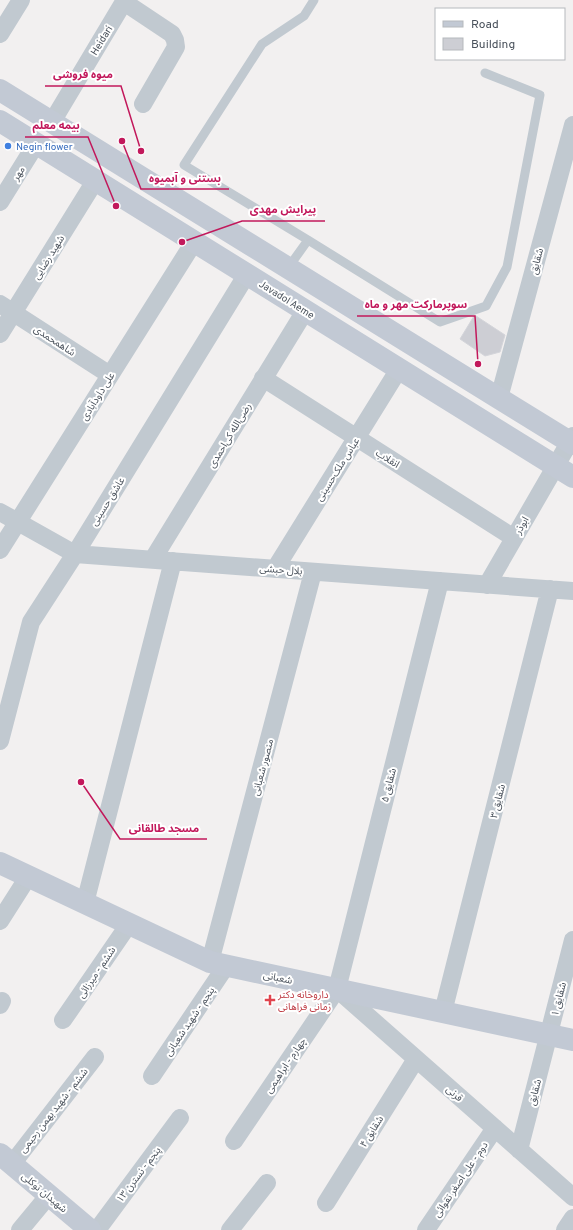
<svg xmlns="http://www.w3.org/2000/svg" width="573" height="1230" font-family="Overpass,'Noto Sans Arabic',sans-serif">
  <rect width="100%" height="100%" fill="#f2f0f0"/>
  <path fill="#cdced4" stroke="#d4d5da" d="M474,316H476L505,335L500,352L485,356L460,339Z"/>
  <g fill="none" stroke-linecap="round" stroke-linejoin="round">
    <path stroke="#c1c9d0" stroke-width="9" d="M308,240L440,322L486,306L507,267L540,95L485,73
      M288,268L308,240L184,165L262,44L304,16L314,0"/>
    <path stroke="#c1c9d0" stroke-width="18" d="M124,2L172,34L175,40L176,47L143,104
      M0,34L21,0
      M52,122L125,0
      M0,202L36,144
      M0,304L110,375
      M0,334L95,181
      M263,378L514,538
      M499,398L573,125
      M0,512L75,554L573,591
      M0,550L194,242
      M153,559L305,311
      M275,569L399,369
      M487,585L573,436
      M0,741L31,622L75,554L247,274
      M85,903L173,561
      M0,921L28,877
      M210,962L313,572
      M337,989L573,1197
      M0,1005L2,1001
      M443,1012L550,589
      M63,1020L129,924
      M152,1076L226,966
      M234,1141L337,989L440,581
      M519,1150L573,940
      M12,1164L95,1057
      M326,1203L416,1059
      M20,1230L49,1195
      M97,1230L180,1118
      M230,1230L267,1183
      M426,1230L495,1128
      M565,1230L573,1218"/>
    <path stroke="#c2c9d4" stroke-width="22" d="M0,90L573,444
      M0,121L573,477
      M0,863L210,962L573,1040
      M0,1154L90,1230"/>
  </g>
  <circle fill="#3f7fe0" stroke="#fff" stroke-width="1.5" cx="8" cy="146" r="4"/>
  <path fill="#e0444e" stroke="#fff" stroke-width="1.5" d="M268 994h4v4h4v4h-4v4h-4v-4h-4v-4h4z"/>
  <g text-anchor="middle" stroke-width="4" stroke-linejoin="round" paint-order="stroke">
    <g font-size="10" fill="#49515b" stroke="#fff">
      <text transform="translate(101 40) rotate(-59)" y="4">Heidari</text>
      <text transform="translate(18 173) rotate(-58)" y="4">مهر</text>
      <text transform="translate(48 257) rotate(-58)" y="4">شهید رضایی</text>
      <text transform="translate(536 261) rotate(-75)" y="4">شقایق</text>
      <text transform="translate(287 299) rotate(32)" y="4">Javadol Aeme</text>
      <text transform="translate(55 340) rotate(33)" y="4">شاهمحمدی</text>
      <text transform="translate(97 396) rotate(-58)" y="4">علی داودآبادی</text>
      <text transform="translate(229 435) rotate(-59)" y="4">رضی‌الله کی‌احمدی</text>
      <text transform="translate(388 458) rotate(32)" y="4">انقلاب</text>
      <text transform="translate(337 469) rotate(-58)" y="4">عباس ملک‌حسینی</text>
      <text transform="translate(107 501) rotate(-58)" y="4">عاشق حسینی</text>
      <text transform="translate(521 525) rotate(-60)" y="4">ابوذر</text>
      <text transform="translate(281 569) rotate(4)" y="4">بلال حبشی</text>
      <text transform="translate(262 767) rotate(-75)" y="4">منصور شعبانی</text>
      <text transform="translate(388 785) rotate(-76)" y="4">شقایق ۵</text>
      <text transform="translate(497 801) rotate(-76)" y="4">شقایق ۳</text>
      <text transform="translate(96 972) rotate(-56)" y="4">ششم - میرزائی</text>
      <text transform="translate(278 977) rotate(12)" y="4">شعبانی</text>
      <text transform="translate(558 999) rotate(-76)" y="4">شقایق ۱</text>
      <text transform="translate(189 1021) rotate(-56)" y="4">پنجم - شهید شعبانی</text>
      <text transform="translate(285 1065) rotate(-56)" y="4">چهارم - ابراهیمی</text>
      <text transform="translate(534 1092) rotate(-75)" y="4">شقایق</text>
      <text transform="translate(455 1093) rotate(41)" y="4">قرنی</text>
      <text transform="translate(53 1110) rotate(-52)" y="4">ششم - شهید بهمن رحیمی</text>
      <text transform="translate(371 1131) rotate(-58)" y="4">شقایق ۴</text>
      <text transform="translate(138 1174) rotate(-53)" y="4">پنجم - نسترن ۱۳</text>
      <text transform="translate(460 1179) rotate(-56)" y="4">دوم - علی اصغر تقوائی</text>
      <text transform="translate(45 1192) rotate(40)" y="4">شهیدان توکلی</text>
    </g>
    <g font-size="10" fill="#366cbe" stroke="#fff" text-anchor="start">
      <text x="16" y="150">Negin flower</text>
    </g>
    <g font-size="10" fill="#be3a42" stroke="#fff" text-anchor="start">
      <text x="278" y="998">داروخانه دکتر<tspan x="278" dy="12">زمانی فراهانی</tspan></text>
    </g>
  </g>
  <path fill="none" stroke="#c2185b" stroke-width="1.5" d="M141 151L121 86H45M116 206L88 137H25M122 141L141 189H229M182 242L242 221H325M478 364L475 316H357M81 782L120 839H207"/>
  <g fill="#c2185b" stroke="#fff" stroke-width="1.5">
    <circle cx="141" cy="151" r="4"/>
    <circle cx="116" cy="206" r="4"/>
    <circle cx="122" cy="141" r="4"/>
    <circle cx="182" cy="242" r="4"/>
    <circle cx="478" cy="364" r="4"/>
    <circle cx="81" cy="782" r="4"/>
  </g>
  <g font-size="11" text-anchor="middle" font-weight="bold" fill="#c2185b" stroke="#fff" stroke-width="4" stroke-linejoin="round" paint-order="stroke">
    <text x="83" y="78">میوه فروشی</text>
    <text x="56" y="129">بیمه معلم</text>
    <text x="185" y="182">بستنی و آبمیوه</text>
    <text x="283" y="213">پیرایش مهدی</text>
    <text x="416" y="308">سوپرمارکت مهر و ماه</text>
    <text x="164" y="832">مسجد طالقانی</text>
  </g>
  <rect x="435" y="8" width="130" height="52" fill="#ffffff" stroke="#b6b9bd"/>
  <rect x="443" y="21" width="20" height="6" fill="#c2c9d4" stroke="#b6b9bd"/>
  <text x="471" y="28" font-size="12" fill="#49515b">Road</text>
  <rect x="443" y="38" width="20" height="12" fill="#cdced4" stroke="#b6b9bd"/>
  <text x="471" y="48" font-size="12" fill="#49515b">Building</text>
</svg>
